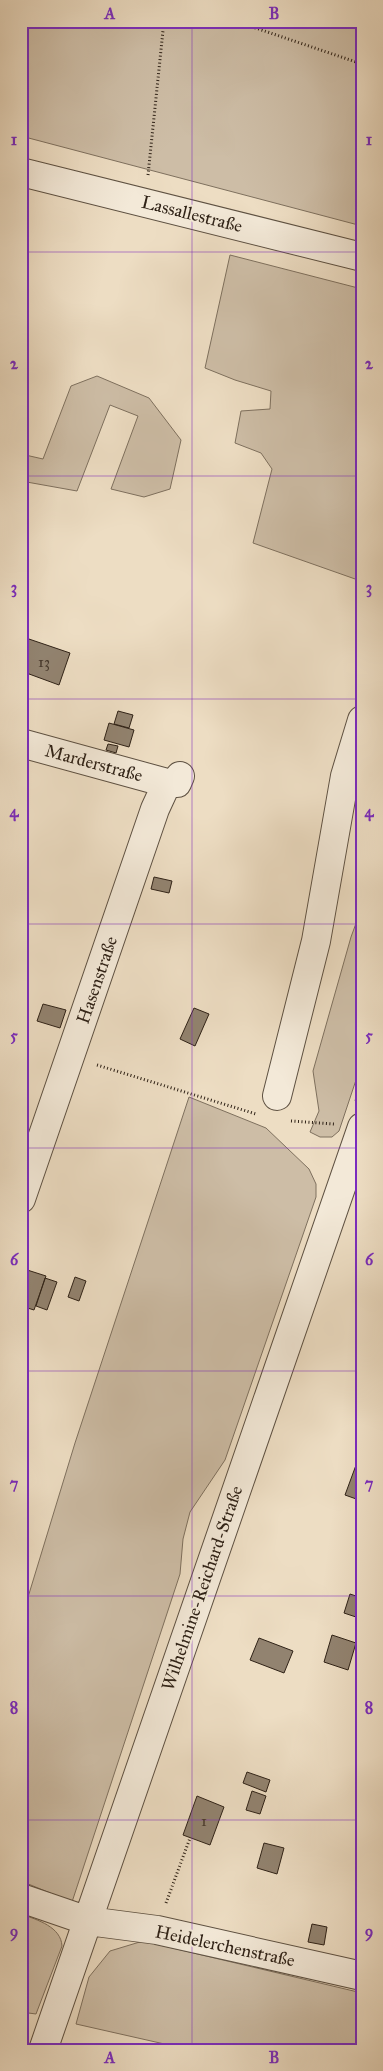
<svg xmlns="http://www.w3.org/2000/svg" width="383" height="2071" font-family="'IM FELL Great Primer',serif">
  <rect width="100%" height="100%" fill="#edddc3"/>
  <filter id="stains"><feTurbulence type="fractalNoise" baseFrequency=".004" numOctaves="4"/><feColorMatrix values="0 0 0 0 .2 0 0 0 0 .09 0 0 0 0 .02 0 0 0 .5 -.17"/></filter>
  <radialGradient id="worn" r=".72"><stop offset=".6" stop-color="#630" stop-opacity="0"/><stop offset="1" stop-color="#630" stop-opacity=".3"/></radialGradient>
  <path fill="#cdbda6" stroke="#7e705e" d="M21,21H362V226L21,136Z
    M230,255L362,289V565L358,580L253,543L272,469L261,453L235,443L241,411L270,409L271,391L235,380L205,368Z
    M97,376L149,398L181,440L170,489L144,497L111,489L138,416L110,405L77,491L21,481V454L43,459L71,386Z
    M362,907V1062L339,1131L332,1137H320L310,1132L319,1111L313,1071L351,937Z
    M189,1097L266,1128L309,1169L316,1184V1197L225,1460L190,1512L183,1539L180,1574L72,1902L21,1881V1611L25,1607L75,1443Z
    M21,1914C38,1920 61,1927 62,1946L36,2014L21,2012Z
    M143,1941L362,1993V2050H191L76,2024L89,1977L110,1951Z"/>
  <path fill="#928370" stroke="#2f2217" d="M23,637L70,653L59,685L21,671Z
    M118,711L133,715L129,728L114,724Z
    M109,723L134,730L129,747L104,740Z
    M108,744L118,746L116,753L106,750Z
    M154,877L172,881L169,893L151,889Z
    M43,1004L66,1010L60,1028L37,1021Z
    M194,1008L209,1014L195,1046L180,1039Z
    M21,1268L46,1276L34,1310L21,1306Z
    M75,1277L86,1281L79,1301L68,1297Z
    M45,1278L57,1282L47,1310L36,1306Z
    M362,1384V1405L356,1403Z
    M359,1457L362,1458V1501L345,1495Z
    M350,1594L362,1598V1619L344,1613Z
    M332,1635L356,1643L348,1670L324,1662Z
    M259,1638L293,1651L284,1673L250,1660Z
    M247,1772L270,1780L266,1792L243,1783Z
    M252,1791L266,1796L260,1814L246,1810Z
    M197,1796L224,1807L210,1845L183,1835Z
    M264,1843L284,1848L277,1874L257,1868Z
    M312,1924L327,1927L324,1945L308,1942Z"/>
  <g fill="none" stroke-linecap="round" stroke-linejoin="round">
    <defs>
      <path id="minor" d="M21,172L362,257
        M21,743L167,783H177L180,776
        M277,1096L316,941L345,776L362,720
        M21,1199L155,809L167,783
        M21,1898L88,1921L157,1930L362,1976
        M43,2050L362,1127"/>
    </defs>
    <use href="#minor" stroke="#5e5142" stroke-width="30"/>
    <path stroke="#2f2217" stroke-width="3" stroke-dasharray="1 2.5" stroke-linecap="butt" d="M235,21L362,64
      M148,175L164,21
      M97,1065L256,1114
      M356,1101L362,1085
      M291,1121L334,1124
      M166,1903L190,1838"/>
    <use href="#minor" stroke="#f3e9d8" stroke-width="28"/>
  </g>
  <path fill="none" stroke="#7b2cbf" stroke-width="1" stroke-opacity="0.55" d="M192,21V2050M21,252H362M21,476H362M21,699H362M21,924H362M21,1148H362M21,1371H362M21,1596H362M21,1820H362"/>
  <g text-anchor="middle" stroke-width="4" stroke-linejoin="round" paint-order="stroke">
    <g font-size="15" fill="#483a2d">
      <text x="44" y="667">13</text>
      <text x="204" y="1826">1</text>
    </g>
    <g font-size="18" fill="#2f2217" stroke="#f3e9d8">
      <text transform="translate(192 214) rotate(14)" y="6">Lassallestraße</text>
      <text transform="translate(94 763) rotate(15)" y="6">Marderstraße</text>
      <text transform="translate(97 980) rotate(-71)" y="6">Hasenstraße</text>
      <text transform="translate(202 1588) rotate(-71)" y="6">Wilhelmine-Reichard-Straße</text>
      <text transform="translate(225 1946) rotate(12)" y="6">Heidelerchenstraße</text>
    </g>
  </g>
  <rect width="383" height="2071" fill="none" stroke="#edddc3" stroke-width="55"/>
  <rect x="28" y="28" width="328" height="2016" fill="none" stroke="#7b2cbf" stroke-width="2"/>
  <g font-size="16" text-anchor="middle" font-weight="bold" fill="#7b2cbf">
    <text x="110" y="19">A</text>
    <text x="274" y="19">B</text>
    <text x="14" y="145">1</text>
    <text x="369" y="145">1</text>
    <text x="14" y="369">2</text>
    <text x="369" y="369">2</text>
    <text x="14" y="593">3</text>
    <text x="369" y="593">3</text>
    <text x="14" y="817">4</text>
    <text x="369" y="817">4</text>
    <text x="14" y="1041">5</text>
    <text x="369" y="1041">5</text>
    <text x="14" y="1265">6</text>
    <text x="369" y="1265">6</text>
    <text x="14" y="1489">7</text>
    <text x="369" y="1489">7</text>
    <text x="14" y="1713">8</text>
    <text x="369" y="1713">8</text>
    <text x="14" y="1937">9</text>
    <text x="369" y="1937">9</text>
    <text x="110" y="2063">A</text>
    <text x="274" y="2063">B</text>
  </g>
  <rect width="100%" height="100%" filter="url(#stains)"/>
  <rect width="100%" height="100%" fill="url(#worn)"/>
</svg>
